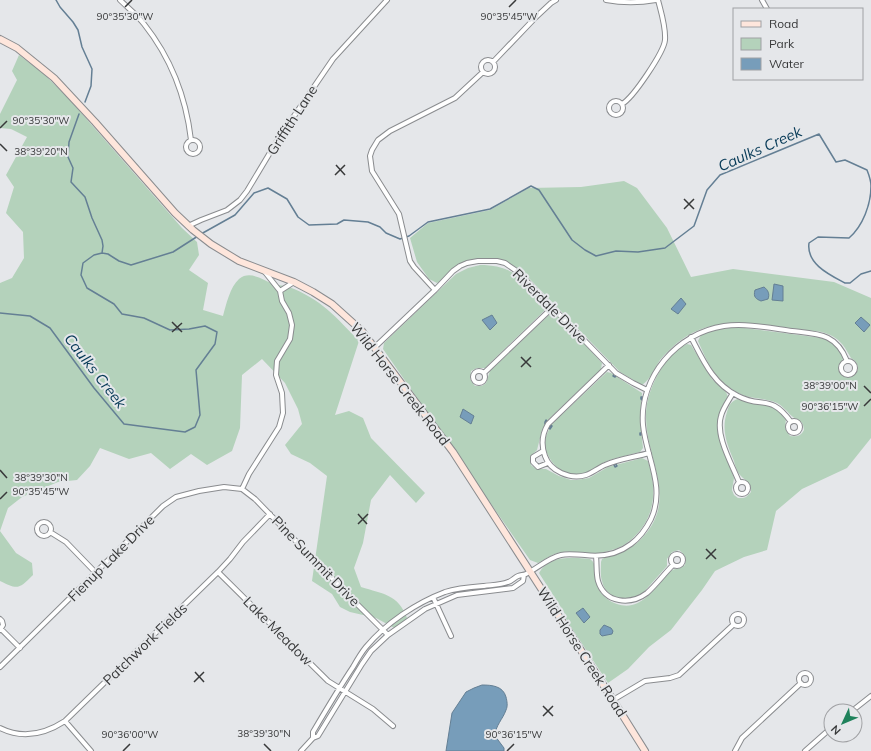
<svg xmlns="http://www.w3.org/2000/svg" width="871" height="751" font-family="Mulish,sans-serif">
  <rect width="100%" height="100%" fill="#e5e7ea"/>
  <path fill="#b4d2bb" d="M19,55L43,73L69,99L182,228L197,242L199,255L189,270L208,283L203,310L223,316C226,305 230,287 239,279C250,270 263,280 273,284C278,286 284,285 289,287C321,299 336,317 359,341L335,415L349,411L363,418L371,438L425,493L416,503L390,475L371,500L363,543L354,568L361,587C383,594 398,594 407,618L398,630L376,618L350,612L340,607L332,594L312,581L327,476L310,463L291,454L285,445L302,424L298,409L285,383L262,359L242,375L240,428L232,451L207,465L191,454L170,469L151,453L129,459L100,448L90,466L77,480L58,482L22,497L8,508L0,531L16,553L32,563L33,575C19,589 18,590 0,581V283L12,278L24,258L23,232L6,213L14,187L6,175L27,137L11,129L0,128V114L17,80L12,71Z
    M624,181L637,188L667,228L691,277L733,269L834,282L871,298V438L847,468L802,489L776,511L767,550L744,557L715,571L702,590L671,630L649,647L628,669L608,683L567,621L564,612L539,573C549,555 572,557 590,559C599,565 594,579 598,588C601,595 610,602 617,604C638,611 650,594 663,580C665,577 668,573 671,571C676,568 680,569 685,565C686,558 685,554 679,550L672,552L667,559V566L643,593C629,604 606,600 602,581C600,575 601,568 601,562L602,559C615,553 626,553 638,542C682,501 645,461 646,415C646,401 651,387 658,374C665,362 674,350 687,344L691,345L708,373L712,379L726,392L728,397C721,409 717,423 719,437L734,478L732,490L734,495L738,498H743L746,497L751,492C751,481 746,482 740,475C737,472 735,465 734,461C727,444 721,430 727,412C729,405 731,401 738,399C754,405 776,402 786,419L785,428L790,436C797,437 801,436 804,430C803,419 799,422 793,417C788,413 784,407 777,403C768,399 760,399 750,397C742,396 733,390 726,385C712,374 705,357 698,341L701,335L714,330L737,327L822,338C831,341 844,348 843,359C842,365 834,372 845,377C852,379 860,372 857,365C856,361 854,360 851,358C849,355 847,351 845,348C839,339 832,335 822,332C806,330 790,328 774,326C738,322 707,319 677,343C671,348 665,354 660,360C654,369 651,379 642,385L620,372L521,270C498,256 476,254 453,269C447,273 443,280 437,283L429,279L417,262L410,238L428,223L490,210L529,188L581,187Z
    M480,265C514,265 523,280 545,303V306L544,311L485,368H477L471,371L470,379L475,386H482L486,383L490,371L549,315L555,314L558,316L602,363L601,369L549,419L542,430L537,450L530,457L531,465L536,469H546L559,476L571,480H576L589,478L608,467L642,458L648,461C657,488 656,516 634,537C627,544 618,549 608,551C603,552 598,554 593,554C583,554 573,551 563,552C553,553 546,559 538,563L530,560L383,349L384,343L456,274L468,268Z
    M607,372L611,373L642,393L640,419L643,448L640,452C629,455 618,457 607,461C600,464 593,470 586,473C570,479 554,469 548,455C542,444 546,433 553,423Z"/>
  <path fill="#779dba" stroke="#647f94" d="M774,284L783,286V301L772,300Z
    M764,287C768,290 770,294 768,299L761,301C756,299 753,297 755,290Z
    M681,298L686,304L678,314L671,309Z
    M492,315L497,323L490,330L482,320Z
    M861,317L870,325L864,332L855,323Z
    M463,409L474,416L471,424L460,417Z
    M583,608L590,617L584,623L576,613Z
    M604,625L611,628L613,631L612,634L602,636L600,634V630Z
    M482,685C492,685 503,686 506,697C507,701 508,706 506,710C503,719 495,726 495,736L504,748V751H446L452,713L466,692L474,688Z"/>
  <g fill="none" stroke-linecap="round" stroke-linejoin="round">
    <path stroke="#647f94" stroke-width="1.5" d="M56,0L60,7L73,22L78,30L82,47L92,69L91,86L85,102
      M79,114L69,142L68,157L73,168L71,182L85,197L92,218L102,240L103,246L102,253
      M201,234L235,215L254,193L268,188L287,199L298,217L309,225L337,224L344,220L368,222L380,227L386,233L400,239L409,236L428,222L490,209L531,186L539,190L572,240L585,250L596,256L616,251L638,252L665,248L694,226L707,190L720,175L819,134L836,162L845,160L867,170C869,175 871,180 871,186C871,204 863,226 849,238L818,237L809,243C806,264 830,275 845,283H850L861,274L871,271
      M0,313L30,316L50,328L94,388L124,424L185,432L195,427L200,415L196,370L215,344L217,332L205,326L189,329L170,330L144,318L122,314L114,304L87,288L81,275L83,263L94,255L102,253L108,254L119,261L131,265L173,252L198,236
      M614,374L616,376L615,377L613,376Z
      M641,397H643L642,400L641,399Z
      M546,420L547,421L545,424V422Z
      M551,425L552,426L550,429L549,428Z
      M640,433H641V435H640Z
      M616,464L617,466L615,467L614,465Z"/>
    <defs>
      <path id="street" d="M120,0C128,8 137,15 144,24C171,58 186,97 191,140
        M606,0C623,3 638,3 656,0
        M762,0L767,9
        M481 67a7 7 0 1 1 14 0a7 7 0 1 1-14 0Z
        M493,62L536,17L551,3L556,0
        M609 108a7 7 0 1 1 14 0a7 7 0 1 1-14 0Z
        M622,104C633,98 664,52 665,40C666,27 661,12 658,0
        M186 147a7 7 0 1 1 14 0a7 7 0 1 1-14 0Z
        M188,226L201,220L227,210L240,200L247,191L277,141L333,59L387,0
        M435,290L414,267L410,261L399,214L372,171L370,156L372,150L378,140L390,131L455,98L483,72
        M280,291L294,282
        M691,337C703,360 713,384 738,396C762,409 770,393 791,422
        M375,347L435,290L453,271L460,266L467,263L478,261H497L505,263L518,272L616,373L633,383L647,390
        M841 368a7 7 0 1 1 14 0a7 7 0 1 1-14 0Z
        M609,365L548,424C542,434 541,445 545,456C550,471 570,480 586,475C592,473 598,468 605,465C618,459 635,457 649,453
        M473 377a6 6 0 1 1 12 0a6 6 0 1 1-12 0Z
        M484,373L553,307
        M733,393C729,400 723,408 721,416C715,436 732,464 739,482
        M788 427a6 6 0 1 1 12 0a6 6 0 1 1-12 0Z
        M543,451L533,457V462L538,467L548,463
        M736 488a6 6 0 1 1 12 0a6 6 0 1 1-12 0Z
        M242,489L249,474L279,427L283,413L282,393L276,375L277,361L290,339L292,325L289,313L282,301L280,291L264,271
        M37 529a7 7 0 1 1 14 0a7 7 0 1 1-14 0Z
        M50,532L66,542L96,573
        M671 560a6 6 0 1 1 12 0a6 6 0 1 1-12 0Z
        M596,556C597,565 596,574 598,581C605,604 631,605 647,593C656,585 664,574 673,565
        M218,572L328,681L373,709L393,726
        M524,575L523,581L513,588L457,595L425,609L388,635L371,651L362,664L318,736L313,738V732C326,710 339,688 353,667C357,660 361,653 366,647C386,623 416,603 445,592C457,588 471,587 484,586C492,585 501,585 508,582C512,581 515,577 518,576C521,575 524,575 526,574C538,568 548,558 561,555C569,553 577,555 585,555C601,557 618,554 631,544C639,538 646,529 651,519C666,487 646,457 643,425C639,377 677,333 724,326C746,323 770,328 792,331C818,334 836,333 847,361
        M433,597L451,636
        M732 620a6 6 0 1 1 12 0a6 6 0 1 1-12 0Z
        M0,619L2,621L3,625L0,630
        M1,629L20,648
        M0,667L163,506L176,497L199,491L224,487L242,489L255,499L358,605L388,635
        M799 679a6 6 0 1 1 12 0a6 6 0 1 1-12 0Z
        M613,700L645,681L670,678L679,675L733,625
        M852,711L871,696
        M65,721L91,751
        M0,728C22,739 45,734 65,721L218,572L230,559L243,542L270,514
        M301,751L313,738
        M735,751L742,738L801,683
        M805,751L831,728"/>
      <path id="secondary" d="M0,39L17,48L54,78L95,122L175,213L193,230L211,244L239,261L294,282L313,292L332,304L362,331L453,452L613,700L645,751"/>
    </defs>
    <use href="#street" stroke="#8a8c8f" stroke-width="6"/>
    <use href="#secondary" stroke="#8a8c8f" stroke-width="8"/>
    <use href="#street" stroke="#fff" stroke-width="4"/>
    <use href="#secondary" stroke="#fee6dc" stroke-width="6"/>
  </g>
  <path fill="none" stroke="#38393a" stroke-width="1.5" d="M125,7L132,0M509,7L516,0M0,128L7,121M0,144L7,151M336,165L345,175M335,175L345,165M684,199L694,209M684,209L694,199M172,322L182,332M172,332L182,323M521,357L531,367M521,367L531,357M864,386L871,393M864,406L871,399M0,470L7,478M0,499L7,492M358,514L367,524M358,524L368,514M706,549L716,559M706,559L716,549M195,672L204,682M194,682L204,672M543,706L553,716M543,716L553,706M264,744L271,751M123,751L130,744M507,751L514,744"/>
  <g text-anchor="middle" stroke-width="4" stroke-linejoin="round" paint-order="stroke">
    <g font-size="14" fill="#38393a" stroke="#e5e7ea">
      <text transform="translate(292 120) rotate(-57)" y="5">Griffith Lane</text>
      <text transform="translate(550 306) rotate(45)" y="5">Riverdale Drive</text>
      <text transform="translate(400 384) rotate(52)" y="5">Wild Horse Creek Road</text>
      <text transform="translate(111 558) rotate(-45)" y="5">Fienup Lake Drive</text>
      <text transform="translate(316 561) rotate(46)" y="5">Pine Summit Drive</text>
      <text transform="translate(278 631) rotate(45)" y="5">Lake Meadow</text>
      <text transform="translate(145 644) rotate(-44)" y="5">Patchwork Fields</text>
      <text transform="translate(582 652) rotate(57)" y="5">Wild Horse Creek Road</text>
    </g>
    <g font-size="15" font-style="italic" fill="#073a57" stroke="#e5e7ea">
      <text transform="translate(760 149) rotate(-24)" y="5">Caulks Creek</text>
      <text transform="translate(95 371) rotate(52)" y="5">Caulks Creek</text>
    </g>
  </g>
  <g font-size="10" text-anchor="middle" fill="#38393a" stroke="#e5e7ea" stroke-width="4" stroke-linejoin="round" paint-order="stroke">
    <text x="125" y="20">90°35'30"W</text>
    <text x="509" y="20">90°35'45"W</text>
    <text x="41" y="124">90°35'30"W</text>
    <text x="41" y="155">38°39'20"N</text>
    <text x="830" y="389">38°39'00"N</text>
    <text x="830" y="410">90°36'15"W</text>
    <text x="41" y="481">38°39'30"N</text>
    <text x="41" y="495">90°35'45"W</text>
    <text x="264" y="737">38°39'30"N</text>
    <text x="130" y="738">90°36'00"W</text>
    <text x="514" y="738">90°36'15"W</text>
  </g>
  <rect x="733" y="8" width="130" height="72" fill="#e5e7ea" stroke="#a0a1a4"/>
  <rect x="741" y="21" width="20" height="6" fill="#fee6dc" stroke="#a0a1a4"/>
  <text x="769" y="28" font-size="12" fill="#38393a">Road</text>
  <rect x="741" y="38" width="20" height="12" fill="#b4d2bb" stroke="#a0a1a4"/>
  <text x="769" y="48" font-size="12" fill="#38393a">Park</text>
  <rect x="741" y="58" width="20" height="12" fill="#779dba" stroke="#a0a1a4"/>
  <text x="769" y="68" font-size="12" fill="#38393a">Water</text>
  <g transform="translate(843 723) rotate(226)"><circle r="19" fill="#e5e7ea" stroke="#a0a1a4"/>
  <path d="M0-3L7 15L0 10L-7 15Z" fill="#1f825b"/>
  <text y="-6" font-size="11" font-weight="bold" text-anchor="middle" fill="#38393a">N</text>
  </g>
</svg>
